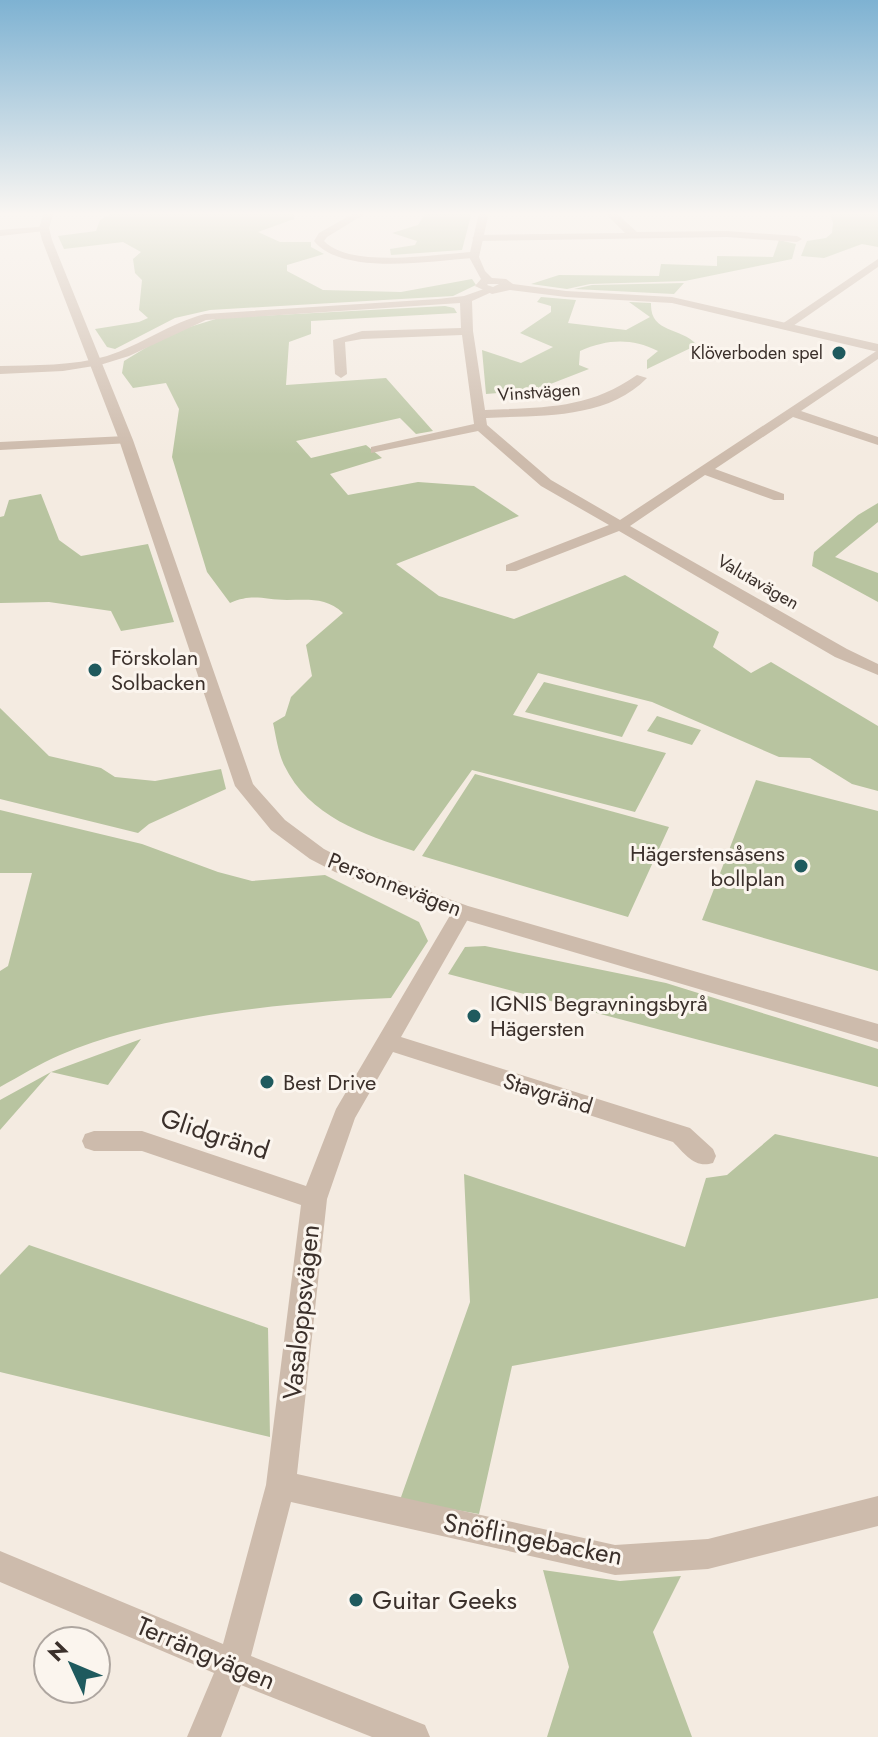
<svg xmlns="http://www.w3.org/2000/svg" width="878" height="1737" font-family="Jost,sans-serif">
  <rect width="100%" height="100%" fill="#f4ebe1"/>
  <path fill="#b8c4a0" d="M114,212H295L294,219L258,232L280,242H311V247L324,254L287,265V271L323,290L401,292L472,279L476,285L453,296L210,310L175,318L115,349L107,347L95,329L139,322L148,318L139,310L142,280L135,273L133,259L141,252L123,242L64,249L58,236L96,231L100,220Z
    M426,212H472L462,250L391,255L390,249L415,245L417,241L392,233L418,225Z
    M829,212H878V247L862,244L824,258L801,256L807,241L826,238L832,233L833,223Z
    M779,240L796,244L792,259L685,281L590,284L567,289L531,284L559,275L659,276L661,264L717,266V256L773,257Z
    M684,283L674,294L574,289L592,285Z
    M541,297L576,300L568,323L626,330L650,317L629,302L651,303C650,334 680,326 697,345L647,369V360L658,351C631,338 608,339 580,351L579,365L589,369L535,390L486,394L482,350L521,363L553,347L520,333L551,312V306L537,302Z
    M445,306L454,308L457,313L311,321V334L289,342L286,385L386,378L433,431L416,434L400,418L296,441L311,458L366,445L382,458L330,474L348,495L418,482L474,486L519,516L396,564L439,596L514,619L625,575L719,632L713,647L751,673L771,662L878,726V791L852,784L810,758L779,757L652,702L538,673L513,715L666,753L635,812L472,770L414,851C363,834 309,817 284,765C278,752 276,736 273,723L285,716L291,697L312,676L306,645L343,613C326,597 308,600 287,600C264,600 253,593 230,603L207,572L172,457L179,409L166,383L133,388L122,373L124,361L170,333L219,318Z
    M41,494L59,540L81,556L148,544L174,622L121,631L111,611L49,602L0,603V517L4,516L9,500Z
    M878,503V522L835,557L878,573V602L812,566L814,552L858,515Z
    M544,682L638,705L622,737L525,712Z
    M0,708L49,756L101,768L115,777L155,781L221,769L226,789L149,824L138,833L0,799Z
    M657,716L701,730L692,745L647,731Z
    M475,774L669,827L628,917L422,856Z
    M756,780L878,811V971L702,920Z
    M0,810L142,844L218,872L252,881L325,875L419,922L428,941L391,998C289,1002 153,1015 60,1055C39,1064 20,1076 0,1087V971L8,966L32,873H0Z
    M485,946L666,983L878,1049V1087L448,974L465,947Z
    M141,1039L108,1085L51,1072L0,1130V1100L51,1072Z
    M775,1134L878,1157V1298L512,1366L479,1514L400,1500L470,1302L464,1174L685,1247L706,1178L727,1175Z
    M29,1245L268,1328L270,1437L0,1372V1275Z
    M543,1570L620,1581L681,1576L653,1632L692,1737H547L569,1667Z"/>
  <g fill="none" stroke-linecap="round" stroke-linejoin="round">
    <path fill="#cdbbac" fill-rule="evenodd" d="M356,212H368L327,237L324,241C351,269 435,254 472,252L477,255L472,258C430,261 343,276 314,241L319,233Z
      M604,212H615L637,232L727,231L797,236L802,239L797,242L727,237L477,241L472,238L477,235L625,233Z
      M48,226V230L44,231L0,236V230Z
      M878,259V267L790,328H782V324Z
      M484,289L494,291L472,301L473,331L485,410C543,407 587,410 637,375L647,378C606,420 540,415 486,418L487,425L551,480L620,520L878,350V359L801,411L878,437V445L793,417L715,469L784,494V500H774L705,475L630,526L847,649L878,664V675L835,657L619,531L516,571H506V565L609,525L541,486L478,431L371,453V447L474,424L462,335L362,339L345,342L347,374L341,378L335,374L333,340L362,331L461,328L460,303L206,320L129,356L100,365L63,371L0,374V366C35,365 73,366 107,356C141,345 170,323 205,314L438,299L464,296Z
      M126,436L131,437V443L0,450V442Z
      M462,905L469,907L472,912L401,1037L690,1128L713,1149L716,1156L713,1163C695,1169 685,1154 673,1142L393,1052L355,1118L327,1199L297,1474L615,1545L708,1539L878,1496V1526L708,1569L615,1575L291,1502L251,1656L425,1725L430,1737H372L241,1685L221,1737H187L214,1673L0,1582V1551L223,1644L266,1485L301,1205L142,1151H94L85,1148L82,1141L85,1134L94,1131H142L306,1186L336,1109L455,907Z"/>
    <path fill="#cdbbac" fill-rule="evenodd" d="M44,212H54L49,228L52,240L133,440L253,784L285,820L324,849L349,862L468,906L878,1024V1042L455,917L335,872L310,859L271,830L235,786L119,440L42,240L39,228Z
      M479,212H489L479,257L485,271L492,278L506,279L513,284L566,291L672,297L878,344V352L672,303L566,297L510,290L492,294L475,286L481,279L469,257ZM499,284L493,287L487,285L488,284Z"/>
  </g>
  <linearGradient id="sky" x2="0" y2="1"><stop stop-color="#7eb2d2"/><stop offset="0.47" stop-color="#faf6f2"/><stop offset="1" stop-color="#faf6f2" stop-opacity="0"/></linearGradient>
  <rect width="878" height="455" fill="url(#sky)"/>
  <g fill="#1f5a5e" stroke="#fbf5ee" stroke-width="3">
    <circle cx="839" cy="353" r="8"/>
    <circle cx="95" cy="670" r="8"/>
    <circle cx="801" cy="866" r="8"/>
    <circle cx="474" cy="1016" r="8"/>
    <circle cx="267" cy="1082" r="8"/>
    <circle cx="356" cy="1600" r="8"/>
  </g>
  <g text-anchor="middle" stroke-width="6" stroke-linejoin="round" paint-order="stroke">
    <g font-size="18" fill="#3b302b" stroke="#fbf5ee" text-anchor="end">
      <text x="823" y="359">Klöverboden spel</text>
    </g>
    <g font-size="18" fill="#3b302b" stroke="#fbf5ee">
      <text transform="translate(539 392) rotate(-4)" y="6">Vinstvägen</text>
      <text transform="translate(758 582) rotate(30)" y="6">Valutavägen</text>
    </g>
    <g font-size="22" fill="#3b302b" stroke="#fbf5ee" text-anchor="start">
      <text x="111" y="665">Förskolan<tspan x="111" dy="25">Solbacken</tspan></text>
      <text x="785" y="861" text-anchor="end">Hägerstensåsens<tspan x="785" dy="25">bollplan</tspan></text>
      <text x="490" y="1011">IGNIS Begravningsbyrå<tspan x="490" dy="25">Hägersten</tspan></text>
      <text x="283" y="1090">Best Drive</text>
    </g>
    <g font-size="22" fill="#3b302b" stroke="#fbf5ee">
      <text transform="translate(395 884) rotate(21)" y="8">Personnevägen</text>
      <text transform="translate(548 1093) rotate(17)" y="8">Stavgränd</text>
    </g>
    <g font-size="26" fill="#3b302b" stroke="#fbf5ee">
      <text transform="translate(215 1134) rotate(18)" y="9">Glidgränd</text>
      <text transform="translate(301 1312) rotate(-84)" y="9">Vasaloppsvägen</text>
      <text transform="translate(533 1539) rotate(11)" y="9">Snöflingebacken</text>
      <text transform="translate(206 1653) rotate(23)" y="9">Terrängvägen</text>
    </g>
    <g font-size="26" fill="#3b302b" stroke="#fbf5ee" text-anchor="start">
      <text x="372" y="1609">Guitar Geeks</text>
    </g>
  </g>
  <g transform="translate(72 1665) rotate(314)"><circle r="38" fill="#fbf5ee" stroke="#aea6a0" stroke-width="2"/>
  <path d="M0-6L14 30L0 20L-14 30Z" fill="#1f5a5e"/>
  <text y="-12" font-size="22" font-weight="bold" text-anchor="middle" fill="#3b302b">N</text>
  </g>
</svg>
